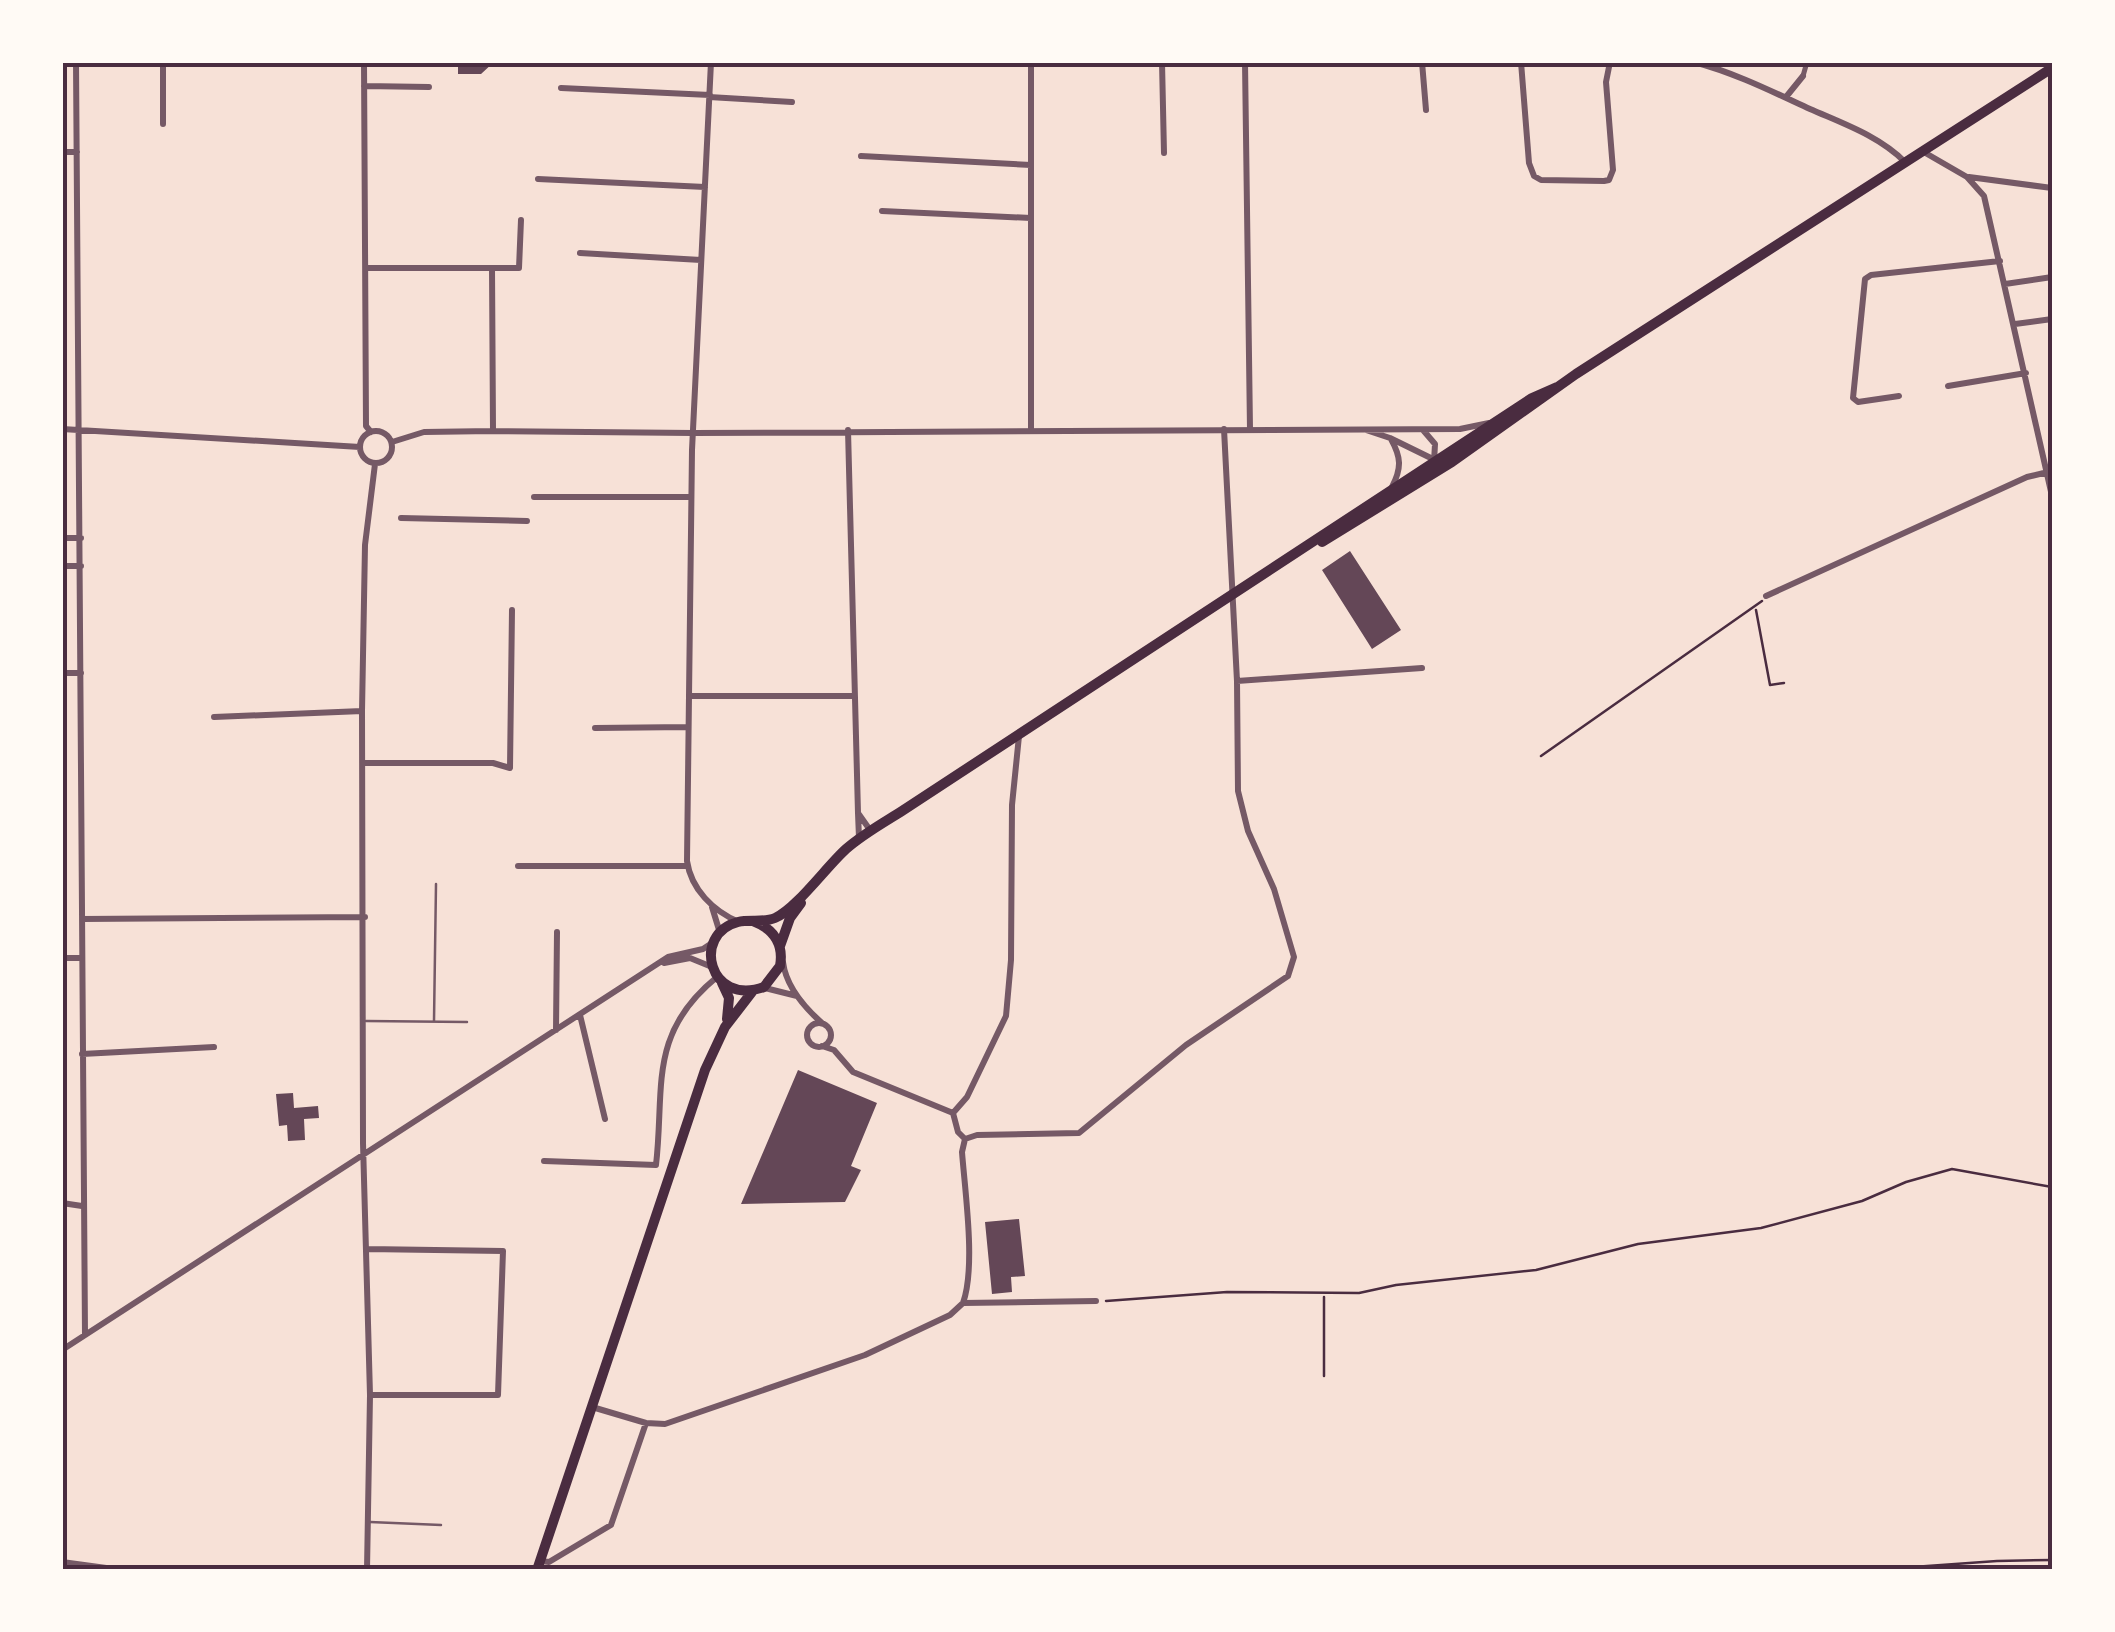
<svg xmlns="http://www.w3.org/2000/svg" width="2115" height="1632" font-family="'Source Sans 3',sans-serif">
  <rect width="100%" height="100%" fill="#f7e1d7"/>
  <path fill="#644757" d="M419,62H494L481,74H458V67L419,66Z
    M1350,551L1401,630L1372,649L1322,570Z
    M798,1070L877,1103L851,1166L861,1170L845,1202L741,1204Z
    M293,1093L294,1108L318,1106L319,1118L304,1119L305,1140L288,1141L287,1125L279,1126L276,1094Z
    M1019,1219L1025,1276L1011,1277L1012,1292L992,1294L985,1222Z"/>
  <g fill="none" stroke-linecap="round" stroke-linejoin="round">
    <path stroke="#4a2c40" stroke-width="2.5" d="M1756,610L1770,685L1784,683
      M1541,756L1762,601
      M1106,1301L1227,1292L1359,1293L1396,1285L1536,1270L1638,1244L1761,1228L1862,1201L1906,1182L1952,1169L2052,1187
      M1324,1376V1297
      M1871,1570L1997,1561L2052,1560"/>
    <path stroke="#755966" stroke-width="2.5" d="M366,1021L467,1022
      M434,1021L436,884
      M370,1522L441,1525"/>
    <path stroke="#755966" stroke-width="5" d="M1803,76L1807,62"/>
    <path stroke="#755966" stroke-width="6" d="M76,62L85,1335
      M163,62V124
      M364,62L366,426L371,432
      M711,62L692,450L687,861C691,889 713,911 739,922
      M1162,62L1164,153
      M1245,62L1250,429
      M1422,62L1426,110
      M1521,62L1529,163L1534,176L1541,180L1604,181L1609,180L1613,170L1606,82L1610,62
      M1694,62C1735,73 1771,91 1810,109C1844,124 1879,136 1905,162
      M364,86L429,87
      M561,88L710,95
      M709,97L792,102
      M1786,97L1803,76
      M1922,151L1967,177L1984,196L2052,496
      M62,152H77
      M861,156L1031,165
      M1969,177L2052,188
      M538,179L705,187
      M882,211L1031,218
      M580,253L701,260
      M366,268H519L521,220
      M492,268L493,431
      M2005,284L2052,277
      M2015,324L2052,319
      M1948,386L2026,373
      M1899,396L1858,402L1853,398L1865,279L1871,275L2000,261
      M62,429L360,447
      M848,430L858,813
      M1366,430L1390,438L1437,461
      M1423,430L1435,444L1434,462
      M360 447a16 16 0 1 1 32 0a16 16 0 1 1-32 0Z
      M1031,431V62
      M1391,439C1401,457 1402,468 1392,487
      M392,442L424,432L493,431L693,433L1460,429L1489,423
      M534,497H691
      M401,518L527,521
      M62,538H81
      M62,566H81
      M1766,596L2027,477L2052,471
      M62,673H81
      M1237,681L1422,668
      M689,696H855
      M214,717L362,711
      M595,728L688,727
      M363,763H493L510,768L512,610
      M859,838L858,813L870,830
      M518,866H687
      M712,907L720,933
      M82,919L365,917
      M62,958H82
      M783,962C786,987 804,1007 822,1023
      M664,963L690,958L712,967
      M765,988L797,996
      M580,1015L605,1119
      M807 1035a12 12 0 1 1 24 0a12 12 0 1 1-24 0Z
      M556,1030L557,932
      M822,1046L834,1050L853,1072L953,1113L958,1132L965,1139
      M82,1054L214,1047
      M953,1113L967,1097L1006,1016L1011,960L1012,805L1019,736
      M965,1139L977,1135L1079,1133L1186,1045L1288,976L1294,957L1274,889L1248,831L1238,791L1237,681L1224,429
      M544,1161L656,1165C665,1088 647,1034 717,977
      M62,1203L82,1206
      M367,1249L503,1251L498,1395H370
      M963,1303C976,1267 965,1192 962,1152L965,1139
      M963,1303L1096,1301
      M62,1350L668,957L703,949L712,943
      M592,1407L646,1423L665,1424L865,1355L950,1315L963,1303
      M541,1561L549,1562L611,1525L646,1423
      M62,1562L121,1570
      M367,1570L370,1395L363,1143L362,711L365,545L375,464"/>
    <path stroke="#4a2c40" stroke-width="10" d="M1322,542L1452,462L1576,374L2052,68
      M753,921C774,929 784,944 780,966L764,987C709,1007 691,934 738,922C750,919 763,923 775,918C796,909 827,866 846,849C863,834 883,823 902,811C1113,674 1321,535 1532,398L1557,387
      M780,946L790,918L801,903
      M722,983L729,998L727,1019
      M537,1570L705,1070L725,1027L752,992"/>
  </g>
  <rect width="2115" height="1632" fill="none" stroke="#fffaf5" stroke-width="130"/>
  <rect x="65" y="65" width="1985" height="1502" fill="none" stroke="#4a2c40" stroke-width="4"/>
</svg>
